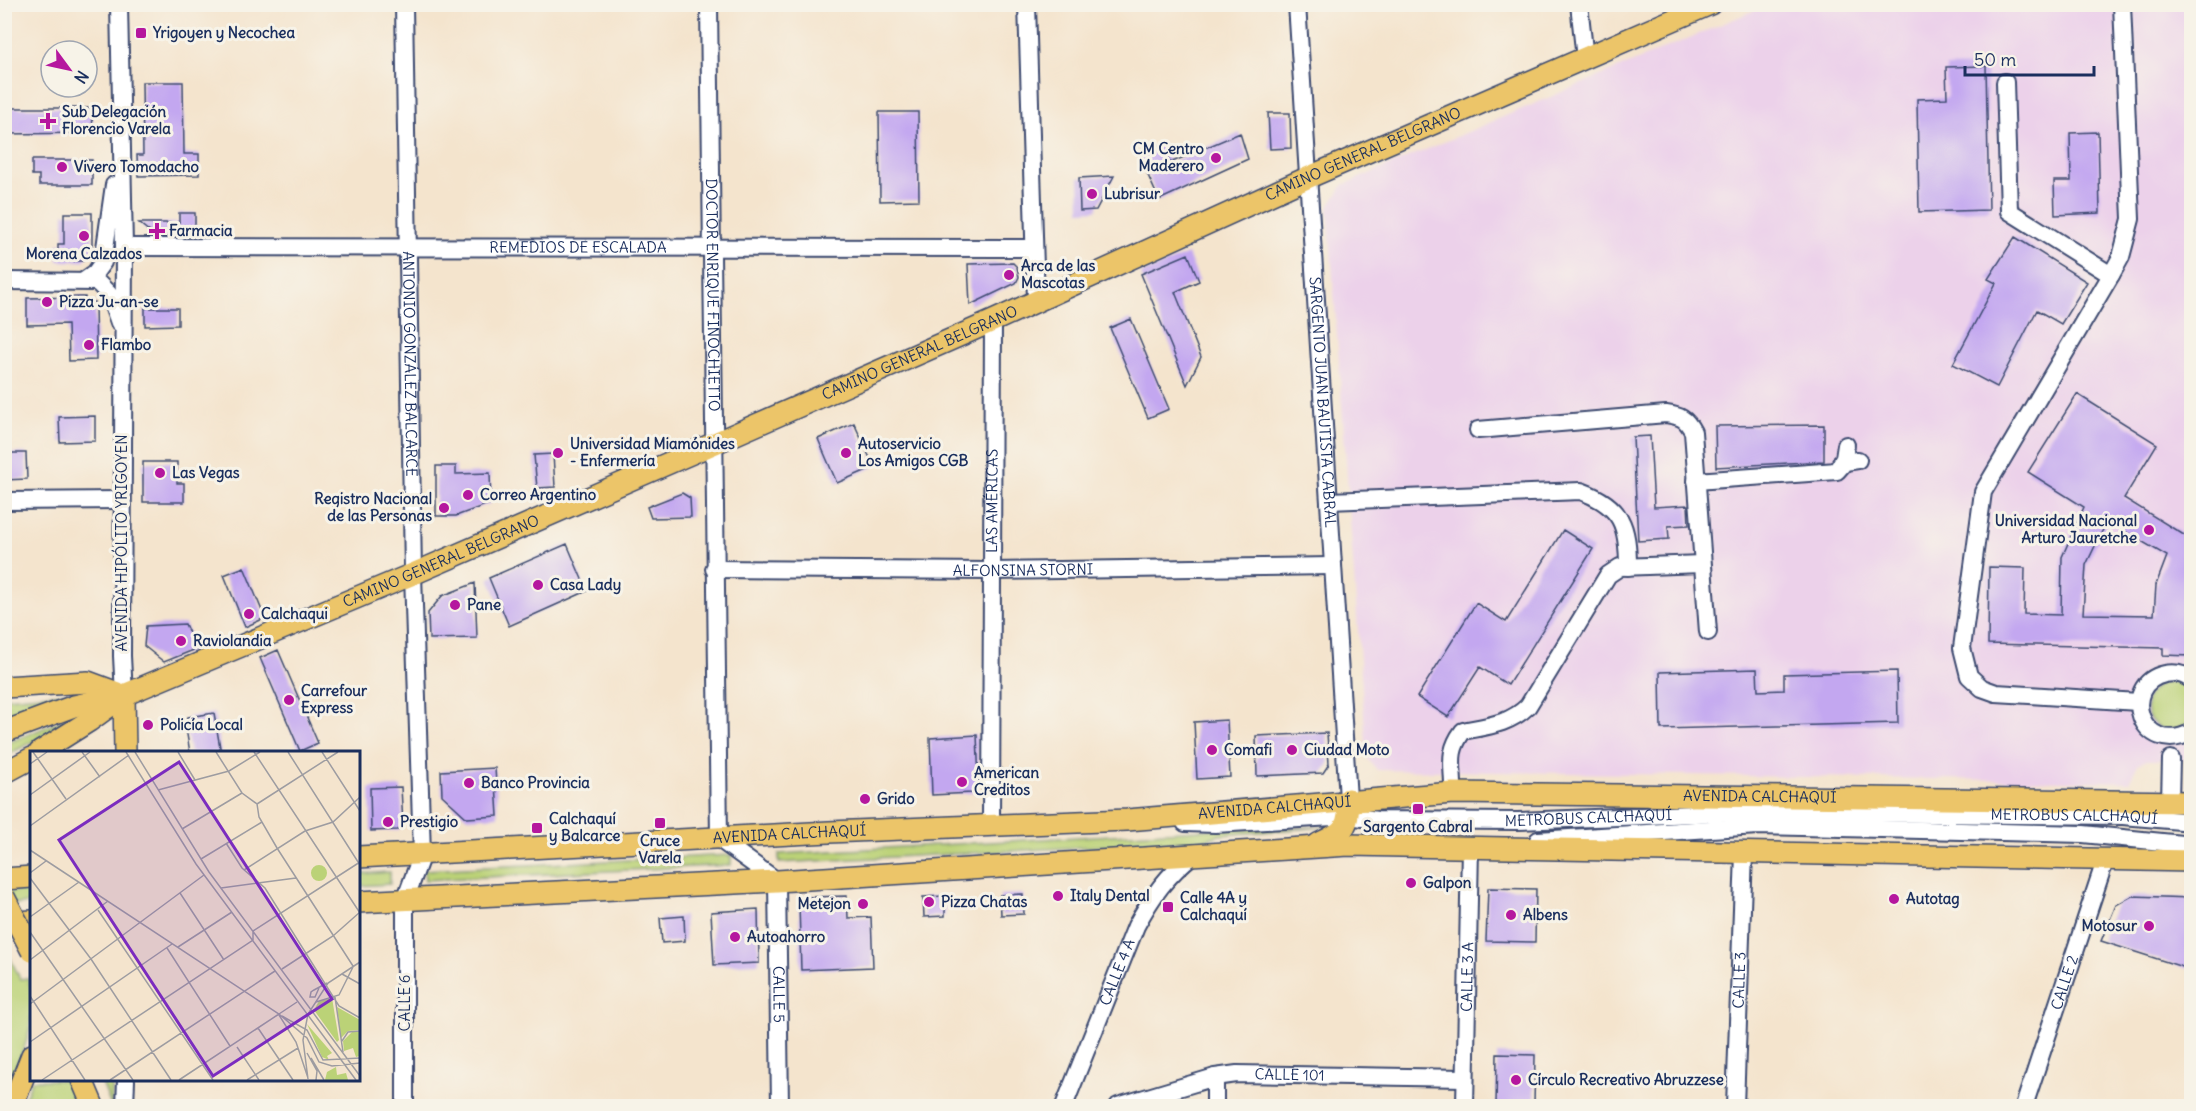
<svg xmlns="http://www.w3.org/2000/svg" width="2196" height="1111" font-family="Delius,sans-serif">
  <rect width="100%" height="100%" fill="#f7f3e8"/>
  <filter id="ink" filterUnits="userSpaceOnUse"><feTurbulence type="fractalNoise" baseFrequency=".0167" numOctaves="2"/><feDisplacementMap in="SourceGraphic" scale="12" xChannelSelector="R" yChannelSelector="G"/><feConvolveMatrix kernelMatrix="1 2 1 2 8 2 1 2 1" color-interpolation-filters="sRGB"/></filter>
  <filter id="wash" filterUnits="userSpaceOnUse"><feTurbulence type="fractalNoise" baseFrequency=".008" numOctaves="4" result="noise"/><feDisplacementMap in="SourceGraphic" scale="24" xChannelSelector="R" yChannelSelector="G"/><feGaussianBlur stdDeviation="1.35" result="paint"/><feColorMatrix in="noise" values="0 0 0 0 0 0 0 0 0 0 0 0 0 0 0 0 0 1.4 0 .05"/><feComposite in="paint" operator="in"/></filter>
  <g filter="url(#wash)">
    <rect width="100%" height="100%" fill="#f4e4cd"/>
    <path fill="#ecd1ea" d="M1767,5H2191V760H2147L2138,764L2129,782L1377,770L1367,758L1328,208L1343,185Z"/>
    <path fill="#bbd277" stroke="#6b806a" stroke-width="1.5" d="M2146 706a24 24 0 1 1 48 0a24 24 0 1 1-48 0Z
      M78,692L5,718V698Z
      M82,712L88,714L5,756V744Z
      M1325,827L1219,835L1201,841L779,863V854L1218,829Z
      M731,855V865L425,880L424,870Z
      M390,872V884L359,886V874Z
      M31,890V903L5,905V892Z
      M4,945L20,979L28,978C42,1019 19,1060 5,1098L4,1106Z
      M32,1080H73L81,1106H22Z
      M101,1080H112V1106H111Z"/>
    <g id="blocks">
      <path fill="#c3a7f0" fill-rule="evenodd" d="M1986,66L1989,210L1919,212L1917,99L1947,98L1946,67Z
        M142,82H183L184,154H199V175L138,176L137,155H143Z
        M4,108H92L93,133L4,134Z
        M879,112H918L919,200L880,201Z
        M1268,113H1290L1291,148L1270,149Z
        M2098,132L2100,213L2055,215L2054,181H2071L2070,133Z
        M1240,133L1248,159L1159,200L1139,155L1162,144L1170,163Z
        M32,160H92V185H39V175H32Z
        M1114,176L1096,210L1080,211L1079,178Z
        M64,213H92V252L83,261H58V244H64Z
        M179,213H195V237H156L139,223H179Z
        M2015,237L2087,282L2061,324L2037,310L1997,387L1953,364L1996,283L1988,279Z
        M1188,254L1199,281L1175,292L1201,357L1187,385L1141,274Z
        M1013,263L1017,267L1019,277L1016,283L970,305L968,264Z
        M85,297V302H95L96,360L69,361L68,324L27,325V298Z
        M145,308H178V325L145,326Z
        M1131,319L1169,409L1148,418L1110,328Z
        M2077,394L2157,444L2124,498L2192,540V656L2163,655V648L1988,644L1989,567L2025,568L2024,614L2061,615L2062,557L2084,507L2028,472ZM2107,521L2167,556L2156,585L2154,615L2083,614L2086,565Z
        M95,416V441L60,442L59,417Z
        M854,423L874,467L837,483L818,439Z
        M1824,425V461L1716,467L1715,426Z
        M1650,436L1654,507L1688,505L1689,525L1668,526L1669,539L1638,541L1633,437Z
        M4,453H26L27,479L4,480Z
        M553,454L555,487L537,488L534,455Z
        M143,462H177V483H184V502H143Z
        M436,466H456V474L490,473L491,503L456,516H436Z
        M682,493L690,498L691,517L651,518L647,507Z
        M1563,530L1593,549L1508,685L1480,667L1448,717L1417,697L1476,603L1506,622Z
        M567,544L587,591L509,626L489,578Z
        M244,567L265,618L245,627L224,575Z
        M475,583L477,638L429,639L428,613L442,596Z
        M185,624L196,649L164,662L144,646L146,626Z
        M278,650L318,743L300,751L260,658Z
        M1757,669L1758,691L1784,690V674L1897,671L1898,723L1661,729L1660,672Z
        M214,713L221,753H190L185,722L188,717Z
        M1227,720L1230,777L1197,779L1194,722Z
        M1327,733L1329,764L1323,773L1257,776L1256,736Z
        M977,735L979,783L972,793L932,795L930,738Z
        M495,768L498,816L467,818L442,795L441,771Z
        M401,787L403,825L398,830L371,831L370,788Z
        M1488,888L1536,889L1535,942L1486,941Z
        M1023,894L1024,914L1001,915L1000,895Z
        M847,896L848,918L871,917L873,967L801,970L799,905L807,897Z
        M945,896V916L924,917L923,897Z
        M2132,896L2192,898V970L2101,941L2116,905Z
        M758,909L759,963L714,965L711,912Z
        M684,916L685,941L662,943L660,918Z
        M1497,1054L1535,1055L1534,1105H1496Z"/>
    </g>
  </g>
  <g filter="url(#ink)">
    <use href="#blocks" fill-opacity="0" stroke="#3c4a6f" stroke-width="1.5"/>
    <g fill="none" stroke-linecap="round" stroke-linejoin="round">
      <defs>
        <g id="minor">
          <path d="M119,4L124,247L122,656L124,695"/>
          <path id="s1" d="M404,4L413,574L422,854L405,900V1106"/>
          <path id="s2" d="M709,4L719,839L777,881L780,1106"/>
          <path d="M1027,4L1036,301"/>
          <path id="s3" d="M1297,4L1348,799"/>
          <path d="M1579,4L1585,59"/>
          <path d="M2122,4L2131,219L2121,257L2111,275L1983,492L1962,648L1969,676L1982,688L1996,693L2138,702"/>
          <path d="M2005,82L2009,211L2111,275"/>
          <path id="s4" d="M124,247L1033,248"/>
          <path d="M85,280L95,273L103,262L114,185"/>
          <path d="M4,281L97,282L109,294L119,323"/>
          <path d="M1478,430L1666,414C1680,416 1686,418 1693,432L1708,632"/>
          <path d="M1837,470L1844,458L1846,445"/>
          <path d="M1696,481L1837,471L1845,462L1858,460"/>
          <path d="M4,501L122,500"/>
          <path d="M1329,501L1581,491C1622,506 1628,526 1628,567"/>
          <path id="s5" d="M714,569L992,571L1333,566"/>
          <path d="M2192,680C2184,674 2174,672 2165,674C2118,684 2140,759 2192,732"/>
          <path d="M1453,793C1454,766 1446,754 1463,731C1488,726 1510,724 1528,706L1608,575L1620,567L1702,564"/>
          <path d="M2170,801L2171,759"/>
          <path id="s6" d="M1185,823L1215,824L1349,816L1377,820L1518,821L1745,812L2123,816L2192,822"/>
          <path id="s7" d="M991,825L993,321"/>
          <path d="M1538,840L1758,826L2083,834L2192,845"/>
          <path d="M1215,1077V1106"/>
          <path d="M125,1106L126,1080"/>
          <path id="s8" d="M1064,1106L1136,926C1152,896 1167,875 1194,854"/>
          <path id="s9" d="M1118,1106L1215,1077L1237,1074L1465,1078"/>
          <path id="s10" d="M1465,1106L1470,847L1479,846"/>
          <path id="s11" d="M1735,1106L1744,853"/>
          <path id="s12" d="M2024,1106L2106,858"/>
        </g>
        <g id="major">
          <path d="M4,687L88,682L123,695"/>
          <path d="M124,695L125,752"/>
          <path id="s13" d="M4,732L74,706L124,695L413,574L715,443L993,321L1307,178L1710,4"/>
          <path d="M40,752L89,721L119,699"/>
          <path d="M4,773L32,758"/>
          <path d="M1318,844C1343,832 1350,829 1348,799"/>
          <path id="s14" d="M358,857L829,832L1127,820L1453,793L2192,802"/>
          <path d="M4,879L32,877"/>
          <path d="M358,902L777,881L1349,845L2192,861"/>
          <path d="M4,923L32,921"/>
          <path d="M82,1080L93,1106"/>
          <path d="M12,1106L32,1055"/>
        </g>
      </defs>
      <use href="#minor" stroke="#3c4a6f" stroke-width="20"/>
      <use href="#major" stroke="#3c4a6f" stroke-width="24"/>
      <use href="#minor" stroke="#fff" stroke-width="16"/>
      <use href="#major" stroke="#ecc569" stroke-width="21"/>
      <defs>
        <path id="major-bridge" d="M4,897L32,951"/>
      </defs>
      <use href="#major-bridge" stroke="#3c4a6f" stroke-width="24" stroke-linecap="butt"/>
      <use href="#major-bridge" stroke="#ecc569" stroke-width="21"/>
    </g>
  </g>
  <g fill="#b5179e" stroke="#f7f3e8" stroke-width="2">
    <rect x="135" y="27" width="12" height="12" rx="3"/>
    <path d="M45 112h6v6h6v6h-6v6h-6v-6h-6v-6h6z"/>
    <circle cx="1216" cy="158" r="6"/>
    <circle cx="62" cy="167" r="6"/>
    <circle cx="1092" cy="194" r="6"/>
    <path d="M154 222h6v6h6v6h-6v6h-6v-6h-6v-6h6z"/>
    <circle cx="84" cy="236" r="6"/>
    <circle cx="1009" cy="275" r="6"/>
    <circle cx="47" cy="302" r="6"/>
    <circle cx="89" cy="345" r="6"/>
    <circle cx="558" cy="453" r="6"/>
    <circle cx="846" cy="453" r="6"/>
    <circle cx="160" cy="473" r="6"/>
    <circle cx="468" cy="495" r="6"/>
    <circle cx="444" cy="508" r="6"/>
    <circle cx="2149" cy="530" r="6"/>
    <circle cx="538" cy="585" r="6"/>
    <circle cx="455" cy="605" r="6"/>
    <circle cx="249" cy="614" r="6"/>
    <circle cx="181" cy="641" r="6"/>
    <circle cx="289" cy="700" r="6"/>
    <circle cx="148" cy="725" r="6"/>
    <circle cx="1212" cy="750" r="6"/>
    <circle cx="1292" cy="750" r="6"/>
    <circle cx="962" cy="782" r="6"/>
    <circle cx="469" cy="783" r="6"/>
    <circle cx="865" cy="799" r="6"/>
    <rect x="1412" y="803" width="12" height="12" rx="3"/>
    <circle cx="388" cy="822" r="6"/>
    <rect x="654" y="817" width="12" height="12" rx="3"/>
    <rect x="531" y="822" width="12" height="12" rx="3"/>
    <circle cx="1411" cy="883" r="6"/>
    <circle cx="1058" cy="896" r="6"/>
    <circle cx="1894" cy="899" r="6"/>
    <circle cx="929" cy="902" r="6"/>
    <circle cx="863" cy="904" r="6"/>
    <rect x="1162" y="901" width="12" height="12" rx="3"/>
    <circle cx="1511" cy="915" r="6"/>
    <circle cx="2149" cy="926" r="6"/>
    <circle cx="735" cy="937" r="6"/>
    <circle cx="1516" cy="1080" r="6"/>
  </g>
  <g text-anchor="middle" stroke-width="6" stroke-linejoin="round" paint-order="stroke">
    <g font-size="15" font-weight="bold" fill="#1b2f5e" stroke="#f7f3e8" text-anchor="start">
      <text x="153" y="38">Yrigoyen y Necochea</text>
      <text x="62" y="117">Sub Delegación<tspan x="62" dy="17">Florencio Varela</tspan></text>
      <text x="1204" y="154" text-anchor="end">CM Centro<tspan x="1204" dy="17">Maderero</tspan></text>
      <text x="74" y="172">Vivero Tomodacho</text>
      <text x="1104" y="199">Lubrisur</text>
      <text x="169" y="236">Farmacia</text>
      <text x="84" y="259" text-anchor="middle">Morena Calzados</text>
      <text x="1021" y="271">Arca de las<tspan x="1021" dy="17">Mascotas</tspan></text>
      <text x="59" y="307">Pizza Ju-an-se</text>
      <text x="101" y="350">Flambo</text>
      <text x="570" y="449">Universidad Miamónides<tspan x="570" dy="17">- Enfermería</tspan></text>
      <text x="858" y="449">Autoservicio<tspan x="858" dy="17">Los Amigos CGB</tspan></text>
      <text x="172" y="478">Las Vegas</text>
      <text x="480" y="500">Correo Argentino</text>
      <text x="432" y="504" text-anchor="end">Registro Nacional<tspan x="432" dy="17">de las Personas</tspan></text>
      <text x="2137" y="526" text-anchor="end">Universidad Nacional<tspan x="2137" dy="17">Arturo Jauretche</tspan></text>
      <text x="550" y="590">Casa Lady</text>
      <text x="467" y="610">Pane</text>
      <text x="261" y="619">Calchaqui</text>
      <text x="193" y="646">Raviolandia</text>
      <text x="301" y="696">Carrefour<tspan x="301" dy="17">Express</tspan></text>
      <text x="160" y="730">Policía Local</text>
      <text x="1224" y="755">Comafi</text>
      <text x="1304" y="755">Ciudad Moto</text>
      <text x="974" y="778">American<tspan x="974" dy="17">Creditos</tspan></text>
      <text x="481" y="788">Banco Provincia</text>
      <text x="877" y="804">Grido</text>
      <text x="549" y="824">Calchaquí<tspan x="549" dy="17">y Balcarce</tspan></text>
      <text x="400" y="827">Prestigio</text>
      <text x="1418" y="832" text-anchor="middle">Sargento Cabral</text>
      <text x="660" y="846" text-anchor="middle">Cruce<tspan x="660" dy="17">Varela</tspan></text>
      <text x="1423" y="888">Galpon</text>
      <text x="1070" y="901">Italy Dental</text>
      <text x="1180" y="903">Calle 4A y<tspan x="1180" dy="17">Calchaquí</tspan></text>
      <text x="1906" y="904">Autotag</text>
      <text x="941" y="907">Pizza Chatas</text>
      <text x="851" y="909" text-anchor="end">Metejon</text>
      <text x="1523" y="920">Albens</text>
      <text x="2137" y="931" text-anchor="end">Motosur</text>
      <text x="747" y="942">Autoahorro</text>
      <text x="1528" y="1085">Círculo Recreativo Abruzzese</text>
    </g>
    <g font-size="15" fill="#1b2f5e" stroke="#f7f3e8">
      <text dy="5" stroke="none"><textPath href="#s13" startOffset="1478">CAMINO GENERAL BELGRANO</textPath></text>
      <text dy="5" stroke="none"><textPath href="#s4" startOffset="454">REMEDIOS DE ESCALADA</textPath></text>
      <text dy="5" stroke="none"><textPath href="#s2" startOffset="291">DOCTOR ENRIQUE FINOCHIETTO</textPath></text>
      <text dy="5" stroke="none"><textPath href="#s13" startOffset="992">CAMINO GENERAL BELGRANO</textPath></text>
      <text dy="5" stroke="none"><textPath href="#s1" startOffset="360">ANTONIO GONZÁLEZ BALCARCE</textPath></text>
      <text dy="5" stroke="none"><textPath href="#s3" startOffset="399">SARGENTO JUAN BAUTISTA CABRAL</textPath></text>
      <text dy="5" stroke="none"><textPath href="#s7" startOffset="324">LAS AMÉRICAS</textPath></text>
      <text transform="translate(122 543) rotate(-90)" y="5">AVENIDA HIPÓLITO YRIGOYEN</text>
      <text dy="5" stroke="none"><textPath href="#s13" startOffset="470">CAMINO GENERAL BELGRANO</textPath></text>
      <text dy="5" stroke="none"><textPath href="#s5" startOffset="309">ALFONSINA STORNI</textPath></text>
      <text dy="5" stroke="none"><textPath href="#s14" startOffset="1404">AVENIDA CALCHAQUÍ</textPath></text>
      <text dy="5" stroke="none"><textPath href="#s14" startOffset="918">AVENIDA CALCHAQUÍ</textPath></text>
      <text dy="5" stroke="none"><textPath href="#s6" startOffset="890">METROBUS CALCHAQUÍ</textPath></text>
      <text dy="5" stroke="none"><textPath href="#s6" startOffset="404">METROBUS CALCHAQUÍ</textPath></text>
      <text dy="5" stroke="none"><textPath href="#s14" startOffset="432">AVENIDA CALCHAQUÍ</textPath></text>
      <text dy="5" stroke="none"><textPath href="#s8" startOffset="144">CALLE 4 A</textPath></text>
      <text dy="5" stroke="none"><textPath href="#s10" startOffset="129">CALLE 3 A</textPath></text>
      <text dy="5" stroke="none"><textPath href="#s11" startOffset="126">CALLE 3</textPath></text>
      <text dy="5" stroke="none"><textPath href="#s12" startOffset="130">CALLE 2</textPath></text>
      <text dy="5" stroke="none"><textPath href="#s2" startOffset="1020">CALLE 5</textPath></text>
      <text transform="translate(405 1003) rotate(-90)" y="5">CALLE 6</text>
      <text dy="5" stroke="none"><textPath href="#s9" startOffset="176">CALLE 101</textPath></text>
    </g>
  </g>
  <g transform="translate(30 751)">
    <rect width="330" height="330" fill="#f4e4cd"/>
    <path d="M281 122a8 8 0 1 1 16 0a8 8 0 1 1-16 0ZM302,247L309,289L307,291L284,259L289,250ZM307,256L330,269V279L318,280L311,287ZM277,273L302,302L297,305L299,309L292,306ZM322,281H330V305L326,306L323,297L314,300L313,290ZM306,316L307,324L316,322L318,329H295L297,321Z" fill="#bbd277"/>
    <path fill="none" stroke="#9d9ca1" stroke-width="1.5" d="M3,1L36,48M52,1L70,26M96,1L166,113L326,329M105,1L179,121L330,325M148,1L165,29M186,1L212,42L227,53L229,66L247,97L323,215M224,1L330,162M258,1L330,114M292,1L330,60M0,13L17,1M128,39L199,20L230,1M0,44L60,1M227,53L308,1M0,75L99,4M152,78L212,42M196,92L212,117L235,137L309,255L330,267M0,99L249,263L277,287L289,311L302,315L330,312M171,108L232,71M214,119L275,80L303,71L330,46M0,122L16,110M0,127L61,208L141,329M191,137L266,127M150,142L194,209M68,159L183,329M0,166L49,131M0,181L103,329M148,196L202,161M137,197L200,295M0,209L78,150M252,218L303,185L330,161M312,223L330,233M289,237L285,246H280L281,241L284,239L297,232M0,245L55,329M305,246L313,301M286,251L309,244L323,216M0,253L174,124M249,263L267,251M249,264L266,291L278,327M252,265L277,279L293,309L330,307M228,277L263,329M312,290L318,281L330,280M0,291L142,193M207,296L229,329M277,302L287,320L286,329M281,307L294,329M278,328L273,289L278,263L298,232L330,211M12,329L223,189V180L330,111M80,329L245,220M149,329L249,263M217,329L268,297"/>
    <path fill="#7b2cbf" fill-opacity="0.15" stroke="#7b2cbf" stroke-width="3" d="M149,11L302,248L183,325L29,89Z"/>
    <rect width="330" height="330" fill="none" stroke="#1b2f5e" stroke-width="3"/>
  </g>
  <rect width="2196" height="1111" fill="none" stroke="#f7f3e8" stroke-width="24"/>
  <g transform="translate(69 69) rotate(123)"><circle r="28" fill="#f7f3e8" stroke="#9fa5b1" stroke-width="1.5"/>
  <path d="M0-4.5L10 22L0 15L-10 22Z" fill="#b5179e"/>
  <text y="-9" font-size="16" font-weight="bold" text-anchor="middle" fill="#1b2f5e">N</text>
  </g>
  <path d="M1965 66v9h129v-9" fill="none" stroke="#1b2f5e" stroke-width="3"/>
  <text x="1974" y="66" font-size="18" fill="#1b2f5e" stroke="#f7f3e8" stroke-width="4.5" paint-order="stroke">50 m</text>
</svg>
